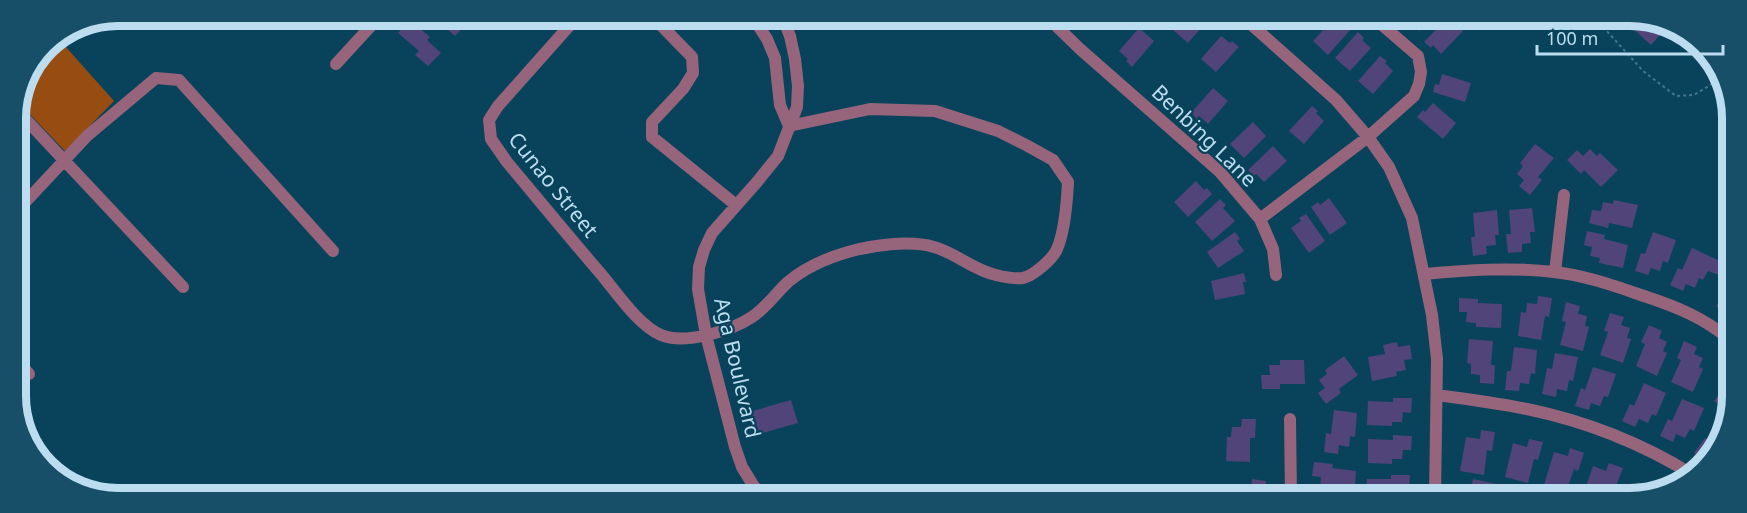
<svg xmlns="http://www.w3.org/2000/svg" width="1747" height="513" font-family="'Noto Sans',sans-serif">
  <rect width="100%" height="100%" fill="#08435b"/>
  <path fill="#974c12" d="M57,37L114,101L65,151L19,103L45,45Z"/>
  <path fill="#504479" d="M425,16H459L467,23L455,36L441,24L438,27Z
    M1153,17H1174L1165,28Z
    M1184,17H1205L1208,20L1188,43L1173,30Z
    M1291,18H1310L1302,27Z
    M1334,18L1342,26L1345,23L1351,29L1328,55L1313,41Z
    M1404,18H1431L1419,31L1411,23L1409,25L1402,20Z
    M1447,18L1463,31L1441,54L1433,45L1431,48L1424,42Z
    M1639,18H1655L1668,26L1651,45L1631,27Z
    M410,20L430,37L427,40L441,53L428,66L415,55L419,51L398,33Z
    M1139,28L1154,41L1132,67L1126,61L1128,59L1119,51Z
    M1358,32L1364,38L1362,40L1371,48L1350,71L1335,58Z
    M1221,36L1230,43L1232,41L1239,47L1216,72L1201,59Z
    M1380,56L1387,61L1385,63L1393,71L1373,94L1358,81Z
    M1442,74L1471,83L1465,102L1433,92L1435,84L1439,85Z
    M1213,88L1228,101L1208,124L1199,116L1197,119L1191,113Z
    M1433,103L1456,123L1443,139L1417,117L1423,110L1425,112Z
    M1312,106L1318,111L1316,113L1324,121L1304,144L1289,131Z
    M1253,122L1266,136L1244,158L1230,144Z
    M1535,144L1554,158L1538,177L1542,180L1530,195L1519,186L1524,180L1517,174L1523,166L1520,163Z
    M1273,146L1287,161L1264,182L1256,174L1254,176L1248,170Z
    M1590,149L1597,156L1600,153L1618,170L1601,187L1584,170L1581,174L1567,160L1577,150L1583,156Z
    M1196,181L1204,190L1207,188L1212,194L1188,217L1174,202Z
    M1329,198L1347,223L1330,235L1311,207L1318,202L1320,205Z
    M1220,199L1226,205L1223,208L1235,221L1212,241L1195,222Z
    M1614,200L1638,205L1632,228L1609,223L1608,228L1589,223L1592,210L1601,211L1603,202L1613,204Z
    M1532,208L1535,232H1530L1531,243L1522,244V252L1508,253L1506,234H1511L1509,210Z
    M1497,210L1499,235H1495L1496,245L1486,246L1487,254L1473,256L1471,237H1475L1473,213Z
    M1306,214L1325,241L1309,253L1291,228L1301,221L1299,218Z
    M1587,231L1605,235L1604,239L1628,245L1623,268L1599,263L1600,258L1590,256L1592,247L1584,245Z
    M1235,232L1240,239L1237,241L1244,251L1218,268L1207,252Z
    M1653,232L1676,240L1668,263L1663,261L1660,271L1651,268L1648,275L1635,271L1641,253L1645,254Z
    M1692,248L1724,263L1719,275L1708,271L1703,280L1699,278L1695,288L1686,284L1683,291L1670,285L1678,268L1682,270Z
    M1244,273L1246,282H1243L1245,294L1215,300L1211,281Z
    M1725,295L1729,298V316L1716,306Z
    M1538,296L1552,298L1549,317L1545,316L1541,340L1518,336L1521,312L1526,313L1527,303L1537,304Z
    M1459,298L1478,299V303L1502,304L1501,328L1476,327V323L1466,322L1467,312H1459Z
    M1566,302L1580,306L1578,314L1587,316L1585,326L1589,327L1583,351L1560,345L1566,322L1562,321Z
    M1610,313L1624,317L1621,325L1630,328L1627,338L1631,339L1623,363L1600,355L1608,332L1604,331Z
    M1649,325L1662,331L1659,338L1667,342L1663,351L1667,353L1657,376L1636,366L1645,344L1641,342Z
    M1469,339L1493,341L1491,365H1495L1494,384L1480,383V375L1471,374V364L1467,363Z
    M1684,341L1697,347L1694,354L1703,358L1699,367L1703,369L1693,392L1671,382L1681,360L1677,358Z
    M1397,342L1398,347L1410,345L1412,359L1404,360L1406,370L1396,372L1397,376L1372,381L1368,357L1385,354L1383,345Z
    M1514,347L1537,350L1535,374L1531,373L1529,384L1520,383L1519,391L1505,390L1507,371H1511Z
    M1555,353L1578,357L1573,381L1569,380L1567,391L1557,389L1556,397L1542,394L1547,368L1552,369Z
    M1344,356L1358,375L1339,389L1341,393L1326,404L1318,393L1325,388L1319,380L1327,374L1325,370Z
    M1280,360H1304L1305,384H1280V389H1262L1261,375H1270L1269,365H1280Z
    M1593,367L1616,374L1608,397L1604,396L1600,406L1591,403L1589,410L1575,406L1581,388L1585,390Z
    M1729,381V412L1714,401Z
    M1644,383L1666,393L1656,416L1652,414L1648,423L1639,419L1635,427L1622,421L1630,404L1634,406Z
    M1393,398H1412L1411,413L1403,412L1402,422H1392V426L1367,425L1368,401L1393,402Z
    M1682,399L1704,408L1694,431L1690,429L1685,438L1676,434L1673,442L1660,436L1668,419L1672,421Z
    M791,400L798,423L756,435L749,412Z
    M1334,410L1357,413L1355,437L1350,436L1349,447L1339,445L1338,454L1324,452L1326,433L1331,434Z
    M1242,419H1256L1255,438H1250V462L1226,461L1227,437H1231L1232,427H1241Z
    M1722,420L1727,424L1703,460L1694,453L1705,438L1708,440Z
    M1481,430L1495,432L1492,451L1487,450L1484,475L1460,471L1466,437L1480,439Z
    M1393,435L1412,436L1411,450H1403L1402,459H1392V464L1368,463V439L1393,440Z
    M1529,439L1543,442L1538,460L1534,459L1528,483L1505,477L1513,443L1527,447Z
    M1570,448L1584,453L1578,471L1574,469L1566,492L1544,485L1554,452L1568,456Z
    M1314,462L1333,464L1332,468L1356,471L1354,495L1329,492L1330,488L1320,487L1321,477L1312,476Z
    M1609,463L1623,468L1616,486L1612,484L1607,498H1582L1593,466L1606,471Z
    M1391,475H1410L1409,490L1401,489V497H1366L1367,479H1391Z
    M1252,479L1266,481L1265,497H1229L1230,492L1241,493L1242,487L1251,488Z
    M1473,479L1496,484L1493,497H1469Z
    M1638,482L1650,489L1654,482L1663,487L1635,498H1629Z
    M1512,489L1535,494L1534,498H1510Z"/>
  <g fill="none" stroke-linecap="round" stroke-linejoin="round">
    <path stroke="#43768c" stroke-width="2" stroke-dasharray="3 3" stroke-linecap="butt" d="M1595,18L1643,71L1676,96L1694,95L1720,79"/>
    <path stroke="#97657b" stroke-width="12" d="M578,16L498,106L489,120L491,139L507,162C538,199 569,237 601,274C617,293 638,325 661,335C685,345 731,331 752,317C766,308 776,293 788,282C806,267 827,258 848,252C872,245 910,240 934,247C956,253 973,270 996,275C1003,277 1016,279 1023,278C1033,276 1053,259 1057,249C1065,231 1067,202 1068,182L1053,160L1026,145L998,131L935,111L870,109L789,126
      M652,16L692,57L693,73L683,89L652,122V137L736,205
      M752,16L767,39L775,58L780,105L789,126
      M1047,17L1080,49L1220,172L1260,219L1368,137L1414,96L1419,84L1421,72L1418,56L1374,18
      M1244,18L1336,100L1368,137L1389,167L1412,218L1432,315L1437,359L1435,497
      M336,64L380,16
      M16,109L183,287
      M16,212L87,136L156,78L179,80L333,251
      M1260,219L1273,249L1276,275
      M1555,272L1564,195
      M1424,274C1467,270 1511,267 1554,272C1585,275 1617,287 1647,297C1677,307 1704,318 1729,339
      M17,360L29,374
      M1437,395C1467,399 1497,403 1527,409C1585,421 1643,444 1693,475
      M1290,419L1291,497
      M763,496L753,485L742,467L735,447L706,335L698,289L699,267L704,250L712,233L757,182L778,156L797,107L798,86L795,59L790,36L782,16"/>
  </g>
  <g text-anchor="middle" stroke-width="4.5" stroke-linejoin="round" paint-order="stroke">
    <g font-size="21" fill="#bcddf0" stroke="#08435b">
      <text transform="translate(1204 136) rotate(44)" y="7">Benbing Lane</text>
      <text transform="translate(553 185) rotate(51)" y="7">Cunao Street</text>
      <text transform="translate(737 368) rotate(77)" y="7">Aga Boulevard</text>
    </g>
  </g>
  <path d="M0 0H1747V513H0ZM118 26H1630A92 92 0 0 1 1722 118V396A92 92 0 0 1 1630 488H118A92 92 0 0 1 26 396V118A92 92 0 0 1 118 26Z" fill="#164f67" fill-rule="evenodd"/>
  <path fill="none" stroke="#bcddf0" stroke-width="8" d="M118 26H1630A92 92 0 0 1 1722 118V396A92 92 0 0 1 1630 488H118A92 92 0 0 1 26 396V118A92 92 0 0 1 118 26Z"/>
  <path d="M1537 45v9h186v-9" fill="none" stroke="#bcddf0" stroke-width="3"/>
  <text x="1546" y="45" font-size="18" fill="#bcddf0" stroke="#08435b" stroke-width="4.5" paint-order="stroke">100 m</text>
</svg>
